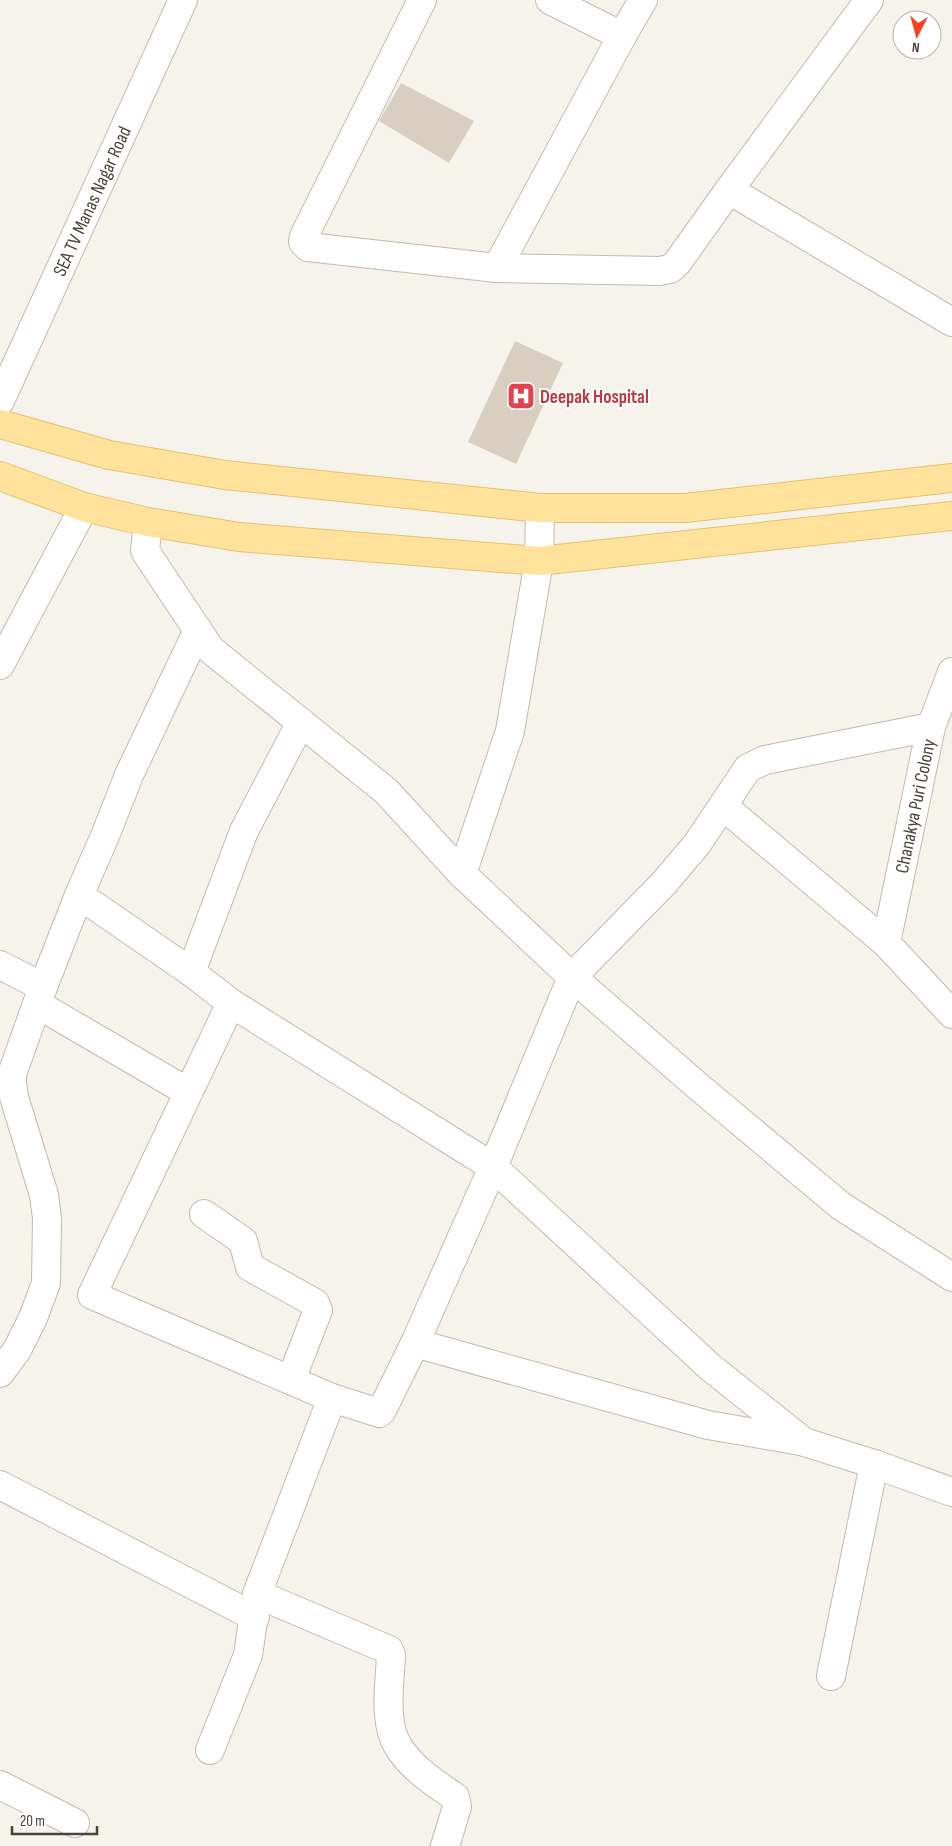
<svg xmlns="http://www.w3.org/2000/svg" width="952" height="1846" font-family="'Sofia Sans Condensed',sans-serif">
  <rect width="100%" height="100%" fill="#f6f3ec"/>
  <path fill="#d8cfc1" d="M401,83L474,121L449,163L379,121Z
    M515,341L563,363L516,464L468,442Z"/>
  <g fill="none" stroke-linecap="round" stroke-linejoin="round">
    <defs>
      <g id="minor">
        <path d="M422,0L304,236L303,242L308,247L497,268L659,271L670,269L677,263L729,190L869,0"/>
        <path d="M622,36L643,0"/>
        <path d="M729,190L952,322"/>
        <path d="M497,268L622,36L550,0"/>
        <path id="s1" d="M0,401L183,0"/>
        <path d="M148,522L145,551L211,650L386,791L462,874L572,977L700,1088L841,1206L952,1277"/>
        <path d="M0,665L84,507"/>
        <path d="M931,727L765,760L748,768L697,844L664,883L572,977L493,1167L710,1367L804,1442L874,1464L952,1492"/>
        <path d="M723,806L886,943L952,1014"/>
        <path d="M462,874L510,731L539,561L540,508"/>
        <path d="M79,895L191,972L231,1003L493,1167L415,1343L382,1410L379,1413L332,1398L92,1295L231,1003"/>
        <path id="s2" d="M886,943L931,727L952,672"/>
        <path d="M0,965L43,987"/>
        <path d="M191,972L244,831L301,722"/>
        <path d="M37,1004L188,1092"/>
        <path d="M204,1214L243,1241L250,1267L315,1303L318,1310L291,1380"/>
        <path d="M415,1343L708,1425L801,1441"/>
        <path d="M0,1373L17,1350L33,1318L46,1283L47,1218L44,1195L14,1097L12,1084V1074L43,987L79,895L105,836L129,775L198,630"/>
        <path d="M0,1485L255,1617"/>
        <path d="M257,1594L389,1650L391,1655C390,1682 383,1723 398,1746C411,1768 435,1783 455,1797L457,1807L445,1846"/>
        <path d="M831,1676L874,1464"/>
        <path d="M210,1750L248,1655L257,1594L332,1398"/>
        <path d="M0,1785L75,1823"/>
      </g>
      <path id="major" d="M0,424L109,455L225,475L540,508H685L952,478
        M0,476L84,507L148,522L239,537L539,561L952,516"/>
    </defs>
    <use href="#minor" stroke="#c2bbae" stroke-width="30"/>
    <use href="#major" stroke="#e6c16a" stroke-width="30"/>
    <use href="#minor" stroke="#fff" stroke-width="28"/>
    <use href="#major" stroke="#ffe39c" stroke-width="28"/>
  </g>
  <defs>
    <symbol id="hospital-square" viewBox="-11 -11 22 22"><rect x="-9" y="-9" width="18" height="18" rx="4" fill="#e0444e" stroke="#fff"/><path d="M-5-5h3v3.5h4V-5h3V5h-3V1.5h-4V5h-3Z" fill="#fff"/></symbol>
  </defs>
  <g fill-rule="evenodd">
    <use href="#hospital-square" x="505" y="380" width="32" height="32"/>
  </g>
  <g text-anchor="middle" stroke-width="4" stroke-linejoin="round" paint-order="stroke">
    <g font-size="19" fill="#4b4439" stroke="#fff">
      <text dy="7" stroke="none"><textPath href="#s1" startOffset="220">SEA TV Manas Nagar Road</textPath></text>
      <text dy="7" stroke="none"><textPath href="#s2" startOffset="140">Chanakya Puri Colony</textPath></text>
    </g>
    <g font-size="19" font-weight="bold" fill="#be3a42" stroke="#fff" text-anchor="start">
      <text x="540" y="403">Deepak Hospital</text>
    </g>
  </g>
  <g transform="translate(917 35) rotate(186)"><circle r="24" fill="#ffffff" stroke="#b7b4b0"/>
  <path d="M0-4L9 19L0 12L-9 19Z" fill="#fc3f1d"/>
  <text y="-8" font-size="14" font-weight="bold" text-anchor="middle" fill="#4b4439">N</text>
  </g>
  <path d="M12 1826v8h85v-8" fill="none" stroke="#4b4439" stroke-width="2.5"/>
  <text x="20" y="1826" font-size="15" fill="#4b4439" stroke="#ffffff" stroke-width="4" paint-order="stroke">20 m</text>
</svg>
